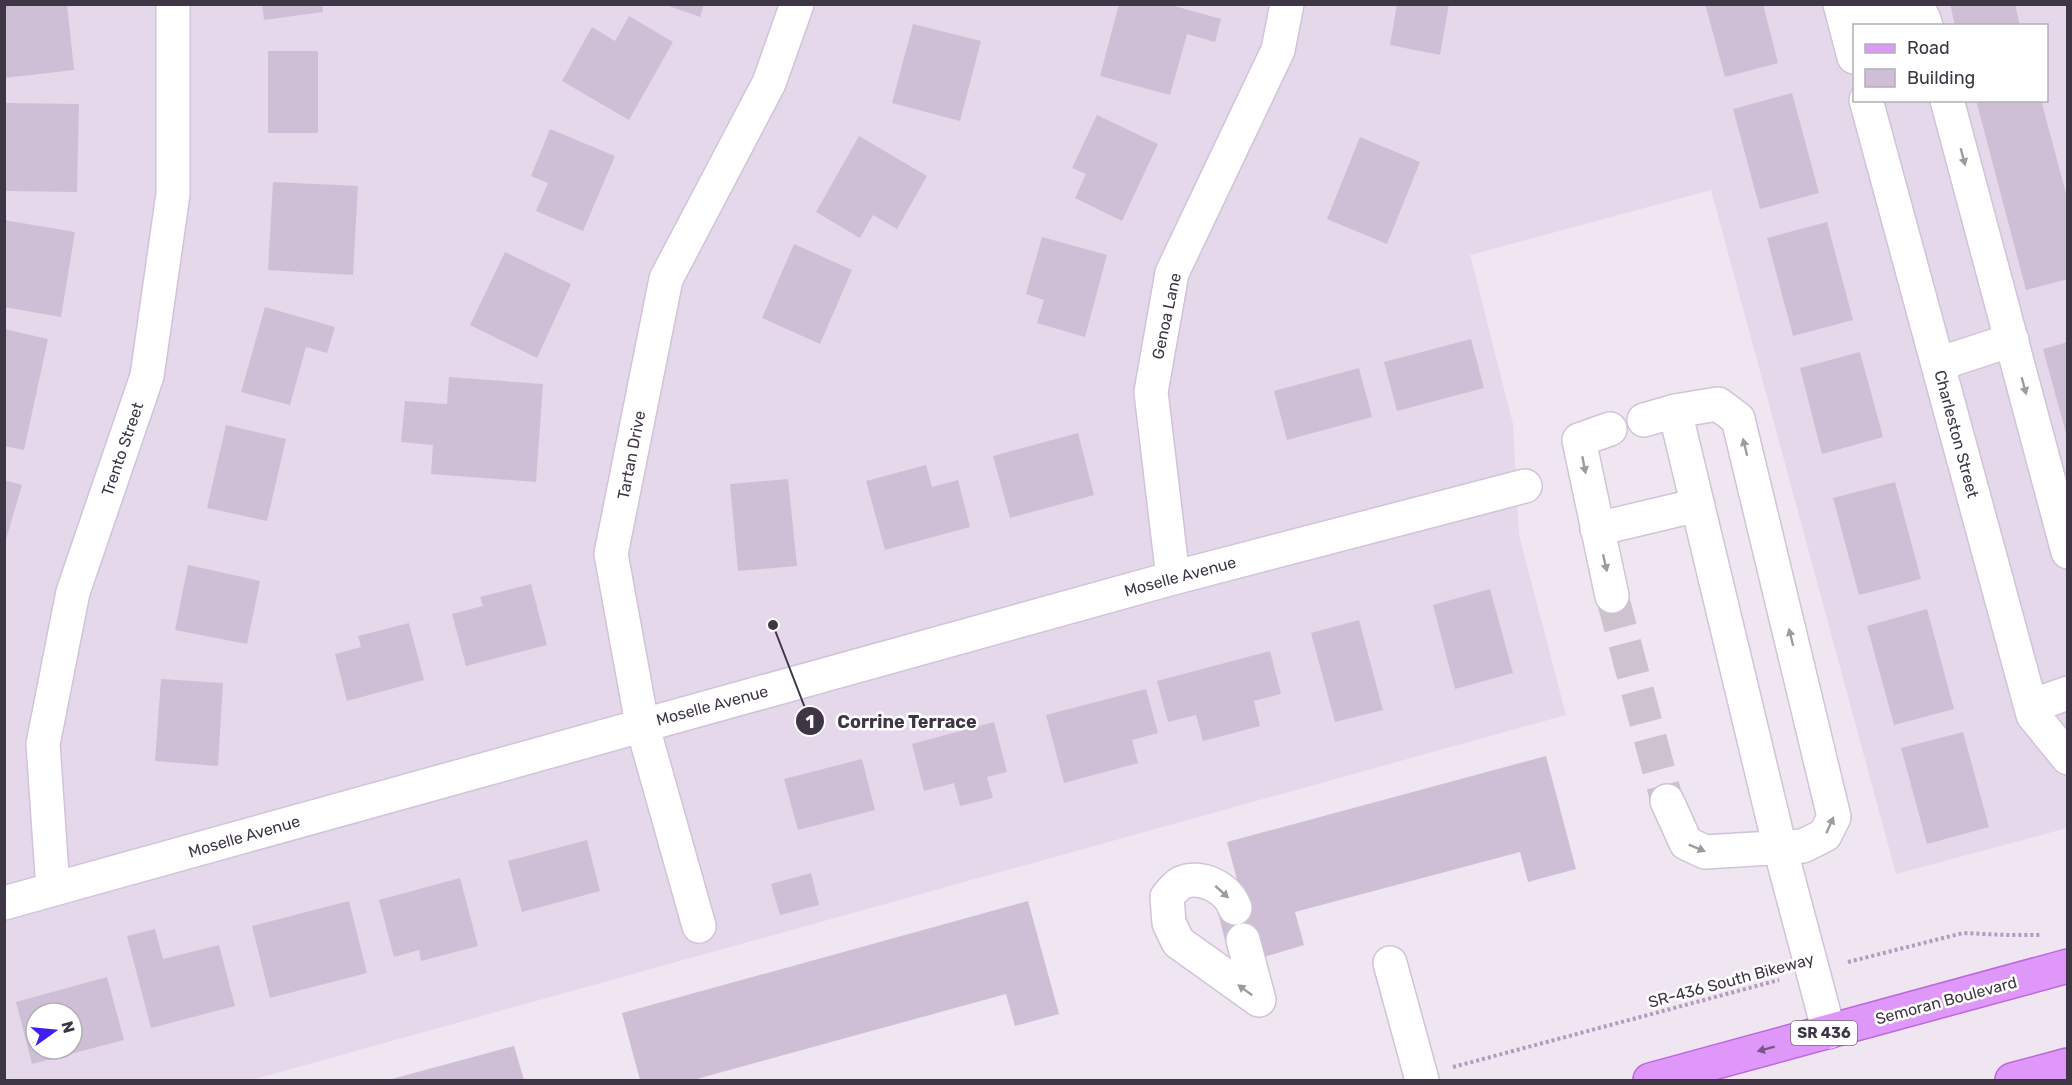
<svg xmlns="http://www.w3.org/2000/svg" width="2072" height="1085" font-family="Rubik,sans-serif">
  <rect width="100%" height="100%" fill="#efe6f2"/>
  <path fill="#e5d8ea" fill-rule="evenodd" d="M5,5H2067V828L1896,874L1711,190L1470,255L1513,424L1519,535L1566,715L251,1080H5ZM1854,26H2046V100H1854ZM36,1013H72V1049H36Z"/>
  <path fill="#cebfd6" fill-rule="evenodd" d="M4,4H67L74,70L4,78Z
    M262,4H322L323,12L264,20Z
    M663,4H704L700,17Z
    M1119,4H1167L1221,19L1215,42L1187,34L1170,95L1100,76Z
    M1397,4H1449L1440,55L1390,45Z
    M1705,4H1763L1778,63L1725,77Z
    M1950,4H2015L2020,26H1955Z
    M629,16L673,42L629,120L562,81L592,27L615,41Z
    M913,24L981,41L960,121L892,103Z
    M268,51H318V133H268Z
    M1792,93L1819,193L1760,209L1733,109Z
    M1976,100H2041L2068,201V279L2026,290Z
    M4,103L79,104L77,192L4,191Z
    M1097,115L1158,144L1122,221L1075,198L1086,174L1072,168Z
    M550,129L615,156L583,231L536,211L548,183L531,176Z
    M859,136L927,176L897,229L873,215L860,238L816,212Z
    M1360,137L1420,162L1387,244L1327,219Z
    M273,182L358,186L353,275L268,270Z
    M4,220L75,232L61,317L4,307Z
    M1827,222L1853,320L1793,336L1767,238Z
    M1042,237L1107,255L1085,337L1037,323L1044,300L1026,294Z
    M794,244L852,270L820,344L762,318Z
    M505,252L571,284L537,358L470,325Z
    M265,307L335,327L327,353L306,347L290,405L241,392Z
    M4,329L48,339L24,450L4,446Z
    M1471,339L1484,388L1397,411L1384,362Z
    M2068,342V437H2067L2043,349Z
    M1860,352L1883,437L1822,454L1800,368Z
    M1359,368L1372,417L1287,440L1274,391Z
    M449,377L543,384L536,482L431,474L433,445L401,442L405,401L447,404Z
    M226,425L286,439L267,521L207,508Z
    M1078,433L1094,495L1010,518L993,456Z
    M926,465L932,487L958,480L970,527L885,550L866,481Z
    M788,479L797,566L738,571L730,484Z
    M4,480L22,485L5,543H4Z
    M1895,482L1921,579L1859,595L1833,498Z
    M188,565L260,581L247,644L175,630Z
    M531,584L547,645L466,666L452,614L483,606L480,597Z
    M1490,589L1513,673L1455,689L1433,605Z
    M1927,609L1954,709L1894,725L1867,626Z
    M1359,620L1383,710L1335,722L1311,633Z
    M409,623L424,680L347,701L335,654L361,647L358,636Z
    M1270,651L1281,694L1254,701L1260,726L1203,741L1196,715L1168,722L1157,681Z
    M161,679L223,683L218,766L155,761Z
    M1146,689L1158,733L1132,740L1138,763L1064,783L1046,715Z
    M994,722L1007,772L987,777L993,798L960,806L954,783L924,791L912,744Z
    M1963,732L1989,827L1927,844L1901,748Z
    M1546,756L1576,869L1528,882L1520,852L1295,912L1304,945L1257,959L1251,938L1226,944L1218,913L1244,906L1227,842Z
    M862,759L875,810L798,830L784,779Z
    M587,840L600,891L522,912L508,861Z
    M811,873L819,905L780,915L771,884Z
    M460,878L478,946L421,961L419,950L394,957L379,900Z
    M349,901L367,973L270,998L252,926Z
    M1028,901L1059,1014L1015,1026L1006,994L693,1080H640L622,1013Z
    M155,929L163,959L219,945L235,1006L151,1028L127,936Z
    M107,977L124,1040L32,1064L16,1002ZM36,1013H72V1049H36Z
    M514,1046L524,1080H388Z"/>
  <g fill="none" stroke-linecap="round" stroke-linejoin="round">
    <path stroke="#ccc3cf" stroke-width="33" stroke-dasharray="33 16" stroke-linecap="butt" d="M1612,596L1667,801"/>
    <defs>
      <path id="minor" d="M1840,4L1854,57
        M1846,24L1884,13L1909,9L1923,17L1926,26
        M1866,100L2033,715L2068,758
        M1947,100L2068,552
        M1938,364L2012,340
        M1675,411L1780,848L1829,1032
        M1644,420L1675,411L1718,404L1738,419L1834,817L1825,835L1803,846L1705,852L1686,843L1667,801
        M1610,429L1579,440L1612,596
        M1597,529L1698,505
        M1173,578L1151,392L1172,273L1278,50L1287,4
        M2031,706L2068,693
        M53,889L43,744L73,592L147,376L173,194V4
        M4,903L1173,578L1525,486
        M1235,908C1228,888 1201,874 1181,883C1176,886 1171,892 1167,897L1169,923L1178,942L1259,1000L1243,940
        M699,926L642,724L611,554L666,279L769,83L797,4
        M1390,963L1422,1080"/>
      <path id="major" d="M1650,1080L2068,966
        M2012,1080L2068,1065"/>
    </defs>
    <use href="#minor" stroke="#d2c3d8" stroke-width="36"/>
    <use href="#major" stroke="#bd67df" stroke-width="36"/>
    <path stroke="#b39bbf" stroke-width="4" stroke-dasharray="3 3" stroke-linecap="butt" d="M1848,962L1963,933L2007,935H2040
      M1453,1067L1779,980"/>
    <use href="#minor" stroke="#fff" stroke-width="33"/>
    <use href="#major" stroke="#e097fa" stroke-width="33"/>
  </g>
  <defs><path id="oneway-solid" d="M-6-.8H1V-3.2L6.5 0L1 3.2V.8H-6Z" transform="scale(1.5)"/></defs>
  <g fill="#9f9aa2">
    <use href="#oneway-solid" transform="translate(1963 157) rotate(75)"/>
    <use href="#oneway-solid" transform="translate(2024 386) rotate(75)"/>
    <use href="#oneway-solid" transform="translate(1745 447) rotate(-104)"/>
    <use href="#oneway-solid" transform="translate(1584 465) rotate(79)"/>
    <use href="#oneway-solid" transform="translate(1605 563) rotate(77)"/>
    <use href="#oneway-solid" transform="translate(1791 637) rotate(-104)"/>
    <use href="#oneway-solid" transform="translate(1830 825) rotate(-66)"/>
    <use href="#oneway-solid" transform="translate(1697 848) rotate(22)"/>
    <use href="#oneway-solid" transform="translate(1222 892) rotate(42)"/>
    <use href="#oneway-solid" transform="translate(1245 990) rotate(-144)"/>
  </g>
  <use fill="#775884" href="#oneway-solid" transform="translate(1766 1049) rotate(165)"/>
  <g text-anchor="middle" stroke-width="5" stroke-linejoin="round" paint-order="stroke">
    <rect fill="#fff" stroke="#79727d" stroke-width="1.5" x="1791" y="1021" width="66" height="24" rx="4.5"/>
    <g font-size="15" font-weight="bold" fill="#3f3645">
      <text x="1824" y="1038">SR 436</text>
    </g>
    <g font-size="16" fill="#3f3645" stroke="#fff">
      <text transform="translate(1166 316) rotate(-78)" y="6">Genoa Lane</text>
      <text transform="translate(1957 434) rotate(75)" y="6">Charleston Street</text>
      <text transform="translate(122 449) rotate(-71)" y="6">Trento Street</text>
      <text transform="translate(631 455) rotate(-79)" y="6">Tartan Drive</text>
      <text transform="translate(1180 576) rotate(-15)" y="6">Moselle Avenue</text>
      <text transform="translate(712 705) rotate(-15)" y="6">Moselle Avenue</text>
      <text transform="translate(244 836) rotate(-16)" y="6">Moselle Avenue</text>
      <text transform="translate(1731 980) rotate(-15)" y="6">SR-436 South Bikeway</text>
      <text transform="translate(1946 1000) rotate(-15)" y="6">Semoran Boulevard</text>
    </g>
  </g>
  <path fill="none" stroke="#3f3645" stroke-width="2" d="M773 625L810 721"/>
  <g fill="#3f3645" stroke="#fff" stroke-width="2">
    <circle cx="773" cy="625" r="6"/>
    <circle cx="810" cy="721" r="15"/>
  </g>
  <g font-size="18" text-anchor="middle" font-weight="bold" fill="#fff">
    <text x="810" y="728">1</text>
  </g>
  <g font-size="18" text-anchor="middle" font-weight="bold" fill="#3f3645" stroke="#fff" stroke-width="5" stroke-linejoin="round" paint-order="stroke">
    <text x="907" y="728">Corrine Terrace</text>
  </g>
  <rect width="2072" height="1085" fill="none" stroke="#3f3645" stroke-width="12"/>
  <rect x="1853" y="24" width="195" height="78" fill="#ffffff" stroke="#b2afb5" stroke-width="1.5"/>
  <rect x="1865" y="44" width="30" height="9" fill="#e097fa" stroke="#b2afb5" stroke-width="1.5"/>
  <text x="1907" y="54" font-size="18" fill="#3f3645">Road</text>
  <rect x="1865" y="69" width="30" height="18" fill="#cebfd6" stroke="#b2afb5" stroke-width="1.5"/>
  <text x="1907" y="84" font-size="18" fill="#3f3645">Building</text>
  <g transform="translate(54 1031) rotate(75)"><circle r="28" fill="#ffffff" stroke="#b2afb5" stroke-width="1.5"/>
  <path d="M0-4.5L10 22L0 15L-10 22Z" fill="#411ef2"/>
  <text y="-9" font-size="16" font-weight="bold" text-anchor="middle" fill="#3f3645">N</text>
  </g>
</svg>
